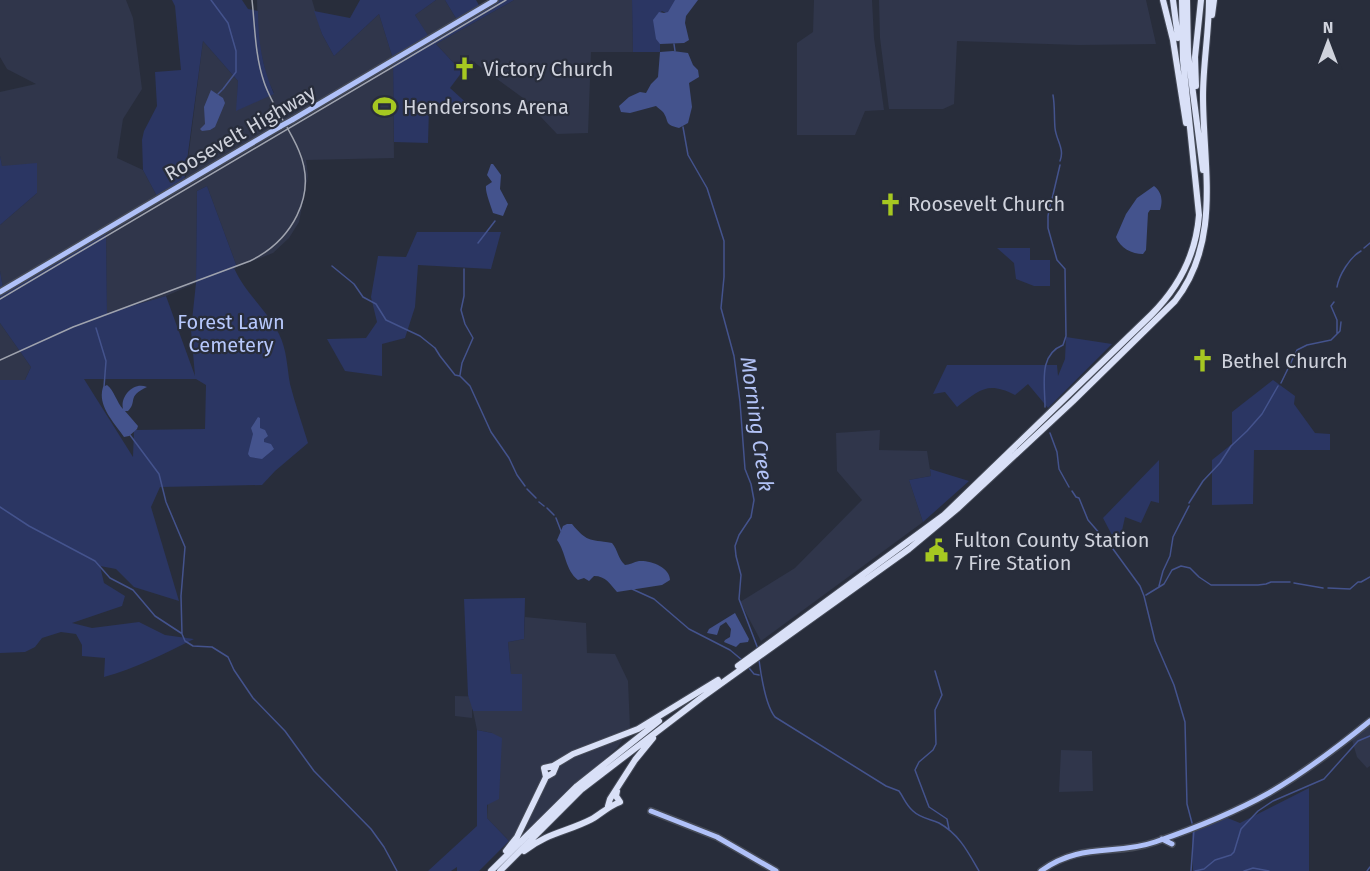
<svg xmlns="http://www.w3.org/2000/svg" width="1370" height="871" font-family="'Fira Sans',sans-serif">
  <rect width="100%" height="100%" fill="#282d3b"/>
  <path fill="#30364b" d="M0,0H126L133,18L142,89L123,119L117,158L143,170L159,200L185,183L203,41L238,81L237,110L274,93L267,78L258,40L257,0H312L322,34L334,56L379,14L393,59L394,158L306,160L308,176L299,222L289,238L273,253L237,267L207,186L197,191L196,283L166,296L107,313L106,231L3,289L0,271V225L37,193V164L2,167L0,156V92L36,84L7,69L0,57Z
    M436,0H445L457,20L429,38L415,15Z
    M514,0H632L633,52H591L588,133L557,134L523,98L471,60L462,72L436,44Z
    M814,0H872L874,38L884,110L865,111L855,135H797V43L813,32Z
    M879,0H1146L1156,44L1079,45L957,41L954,104L943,109H889L880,38Z
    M0,323L31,367L25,380H0Z
    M880,430L879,450L927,451L931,476L909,480L923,522L761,641L740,602L795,568L862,500L837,471L836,433Z
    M525,617L586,623L587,653L615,654L628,681L630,728L617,748L529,828L509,841L487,818L492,733L477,730L473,711L522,710L472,709V718L455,716V696L491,697L522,674H511L508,642L524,639Z
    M1370,725V766L1367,768L1357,757L1352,740Z
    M1061,750L1092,751L1093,791L1059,792Z"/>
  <path fill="#2b3663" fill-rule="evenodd" d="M172,0H242L248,9L258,11C258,40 262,67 274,94L236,111L238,81L203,41L184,183L159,200L143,170L142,140L144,131L157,106L155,72L181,70L175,6Z
    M360,0H436L415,15L429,37L457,20L445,0H476L480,7L491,0H514L436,44L462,72L450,88L472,108H429L428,143L394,142L393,59L379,14L334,56L322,34L314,11L350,18Z
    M632,0H679L668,14L662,11L657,15L660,30V52H633Z
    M0,156L2,166L37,163V193L0,225Z
    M207,186L237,267L234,268C245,293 267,310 279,334C287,350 287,367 290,384C295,404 302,423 308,443L275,471L262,485L160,487L151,507L179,601L134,587L116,569L100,566L104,583L125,596L122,606L72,623L92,628L139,622L165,635L194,639C164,654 136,668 104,677L105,658L82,656V645L76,634L61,632L42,638L35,647L25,652L0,653V380H25L31,367L0,323V271L3,288L106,230L107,313L166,296L195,376L191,330L196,283L197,191ZM84,379H196L206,385L205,429L134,430L133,457Z
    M417,232H501L491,269L418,265L415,307L405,338L382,344V376L345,371L327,339L366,338L377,322L371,297L378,256L406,257Z
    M997,248H1030V260H1050V286H1034L1016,279L1014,263Z
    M1066,337L1112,344L1048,408L1028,384L1015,395C987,381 980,390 957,407L945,392L933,394L947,365H1057L1058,376L1065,359Z
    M1273,380L1295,396L1294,404L1315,433L1330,434V450H1254L1253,504L1212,505V460L1232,444V412Z
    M1159,460V503L1151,501L1141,523L1125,517L1121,535L1115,541L1103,518Z
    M930,469L969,481L923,522L909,480L931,476Z
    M525,598L524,639L508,642L511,674H522V711H473L468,695L464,599Z
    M477,730L492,733L502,738L499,799L487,805V818L509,841L479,871H457V867L451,871H428L477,826Z
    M1309,788V871H1193L1192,826L1220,815L1240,823Z"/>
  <path fill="#44538d" d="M675,0H698L686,16L685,23L689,40L684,43L660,44L656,39L653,20L659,12L664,13L668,12Z
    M673,51L688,53L693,65L698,70L699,77L689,83L692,107L688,123L679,128C663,124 670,122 663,112C661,110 658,108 656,106L630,113L621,112L619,106L629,97L640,92L646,93L651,84L658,77L660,52Z
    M211,90L223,98L225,103L215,127L210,130L202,131L200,129L205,124L204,107Z
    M491,164H493L501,175L500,189L508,204L503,216L493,213C491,206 485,192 486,186L492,182L487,175Z
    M1154,186C1162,192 1163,201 1160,210H1150L1148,213L1146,250L1143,254C1132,254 1120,248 1116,237L1126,214L1137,198Z
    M107,385C114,390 117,403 123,409C120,397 133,381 147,387C126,397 138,401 128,411H125L138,426L137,429L129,436L124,437C114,422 97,406 103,387Z
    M258,417L260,418V428L265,430L268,436L264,439V442L271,444L274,449L262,459L250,457L248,454L253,434L251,428Z
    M567,524H572C587,542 588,539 612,543C618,550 618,559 625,565C629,565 634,562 639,561C650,560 670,567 670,580L662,585L617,592C610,584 606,576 594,576L589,581L584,578L578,580C565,570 566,552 557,540L563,526Z
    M735,613L749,639L748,642L740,643L736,647L724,642L725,640L730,637L731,629L726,622L720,626L717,635L707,633L709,629Z"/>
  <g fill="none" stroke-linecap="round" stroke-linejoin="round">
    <path stroke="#44538d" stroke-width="1.5" d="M211,0L228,23L236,51V72L223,89
      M674,44L675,51
      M218,94L222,90
      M1053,95C1055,106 1054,117 1055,128C1056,140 1065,149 1060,161
      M683,127L688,155L707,188L724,241V277L721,308L734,356L740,402L745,469L751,484L754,500L751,517L739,535L735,546L736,556L741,575L739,599L758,649
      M1052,199L1060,165
      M478,243L495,221
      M1364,248L1370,243
      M332,266L354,284L363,297L376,304L386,320L420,336L435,348L440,356L455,375L460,376L470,386L491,432L509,458L517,475L525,486
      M1337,287C1339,275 1350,257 1361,251
      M1334,302L1331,306L1337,320V334
      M96,328L106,361L104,387
      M460,375L462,363L473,338L465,324L461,310L464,296V269
      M1281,383L1297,350L1307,345L1331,340L1340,331L1341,322
      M1045,407C1045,384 1038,355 1063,345L1066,336L1065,269L1057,260L1048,228V216L1051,201
      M1050,433L1057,452L1059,469L1069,487
      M130,435L159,474L166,502L185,547L181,596L182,634L185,641L193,646L212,647L228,657L234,670L253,698L285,731L314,771L371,829L384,847L397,871
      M527,489L536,498
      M1072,491L1076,497L1079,498L1088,520L1113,549L1140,586L1144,596L1155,641L1174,685L1185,722L1187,804L1192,823
      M539,502L544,506
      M1189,503L1203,481L1220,463L1231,446L1247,431L1262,414L1278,386
      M0,507L29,526L95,561L110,578L133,590L155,616L181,633
      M547,508L554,515
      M556,518L561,531
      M1294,583L1323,588
      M1159,586L1163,571L1170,556L1173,537L1189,506
      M1328,588L1350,589L1358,582H1361L1370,577
      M632,589L654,599L689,629L730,650L742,660
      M1146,595L1164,584L1172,570L1181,566L1190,568L1199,577L1211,585H1258L1266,584L1271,582H1290
      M759,660C761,675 765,705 775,717L886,786L899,791C904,798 906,805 913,811C920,818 930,819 939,823C959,834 968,852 979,871
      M749,668L754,674L759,675
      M935,671L942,695L935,710L936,744L933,750L919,762L915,770L929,807L947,819L949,829
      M1191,871L1194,829
      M1195,871L1204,869L1215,860L1231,855L1234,852L1241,829L1258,811L1273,801L1324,779L1358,741L1370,736
      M1244,871L1253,868L1269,871
      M1367,871L1370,867"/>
    <defs>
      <path id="major" d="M292,120L495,0
        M0,292L281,126
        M651,811L717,837L776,871
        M1162,839L1172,844
        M1041,871C1081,842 1115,856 1155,842C1190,830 1237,811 1269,793C1305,772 1338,747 1370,721"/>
      <path id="highway" d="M1163,0L1173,40L1186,123
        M1173,0L1178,38
        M1187,0L1188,54L1203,170
        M1212,15L1214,0
        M1196,86L1195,57L1201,0
        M738,666L944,515L1151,315C1179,287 1196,255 1199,215L1183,60L1182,0
        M546,777L544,768L553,766L573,754L638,729L718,680
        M608,806L610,799L635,760L653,738
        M506,851L517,837L546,777L553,773L556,766
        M524,851C549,832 567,832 592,819C602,813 609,806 620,802L616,796L617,791
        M491,871L577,786L659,721
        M500,871L582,789L701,698L909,549L957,509L1073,401L1175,301C1222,241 1203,166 1203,96C1203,64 1209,32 1209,0"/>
    </defs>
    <use href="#major" stroke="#464b58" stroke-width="8"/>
    <use href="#highway" stroke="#464b58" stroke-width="8"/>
    <use href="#major" stroke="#b0c1f8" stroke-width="5"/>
    <use href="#highway" stroke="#d9e0f7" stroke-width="6"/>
    <path stroke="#9fa3ae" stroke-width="1.5" d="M0,299L506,0
      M0,360L73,327L250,261C291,241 318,196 299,151C289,127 272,106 264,82C255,56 255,27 252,0"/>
    <defs>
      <path id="major-bridge" d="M281,126L292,120"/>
    </defs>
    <use href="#major-bridge" stroke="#464b58" stroke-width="8" stroke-linecap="butt"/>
    <use href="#major-bridge" stroke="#b0c1f8" stroke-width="5"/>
  </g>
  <defs>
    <symbol id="church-bare" viewBox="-9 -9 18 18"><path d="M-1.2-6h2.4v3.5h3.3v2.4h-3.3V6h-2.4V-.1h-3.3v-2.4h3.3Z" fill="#a6c821" stroke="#282d3b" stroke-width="2.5" paint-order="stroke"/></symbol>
    <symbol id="stadium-bare" viewBox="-9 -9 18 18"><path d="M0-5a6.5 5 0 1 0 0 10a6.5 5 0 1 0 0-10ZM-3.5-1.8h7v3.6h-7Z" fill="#a6c821" stroke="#282d3b" stroke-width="2.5" paint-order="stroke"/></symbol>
    <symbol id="civic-bare" viewBox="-9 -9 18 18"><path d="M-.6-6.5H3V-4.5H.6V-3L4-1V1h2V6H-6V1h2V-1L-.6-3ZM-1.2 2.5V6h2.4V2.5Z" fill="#a6c821" stroke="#282d3b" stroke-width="2.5" paint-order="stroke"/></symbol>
  </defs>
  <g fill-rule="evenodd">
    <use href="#church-bare" x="448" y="52" width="33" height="33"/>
    <use href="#stadium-bare" x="368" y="90" width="33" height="33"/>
    <use href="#church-bare" x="874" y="188" width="33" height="33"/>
    <use href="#church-bare" x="1186" y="344" width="33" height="33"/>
    <use href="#civic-bare" x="920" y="534" width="33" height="33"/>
  </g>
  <g text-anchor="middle" stroke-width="4.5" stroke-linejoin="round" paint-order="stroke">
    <g font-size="20" fill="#cfd2dc" stroke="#282d3b" text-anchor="start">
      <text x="483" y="76">Victory Church</text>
      <text x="403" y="114">Hendersons Arena</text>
      <text x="908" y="211">Roosevelt Church</text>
      <text x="1221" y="368">Bethel Church</text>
      <text x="954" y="547">Fulton County Station<tspan x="954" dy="23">7 Fire Station</tspan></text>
    </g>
    <g font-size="20" fill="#cfd2dc" stroke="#282d3b">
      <text transform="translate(240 133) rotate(-30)" y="7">Roosevelt Highway</text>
    </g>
    <g font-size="20" fill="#b7c8fc" stroke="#282d3b">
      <text x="231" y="329">Forest Lawn<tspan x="231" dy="23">Cemetery</tspan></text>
    </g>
    <g font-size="21" font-style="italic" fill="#b2c2f6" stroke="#282d3b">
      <text transform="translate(757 424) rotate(82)" y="7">Morning Creek</text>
    </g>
  </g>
  <g transform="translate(1328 42)" stroke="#282d3b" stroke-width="4.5" paint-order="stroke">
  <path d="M0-4.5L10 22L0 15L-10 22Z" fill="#cfd2dc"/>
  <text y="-9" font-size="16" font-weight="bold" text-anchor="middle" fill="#cfd2dc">N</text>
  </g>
</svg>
